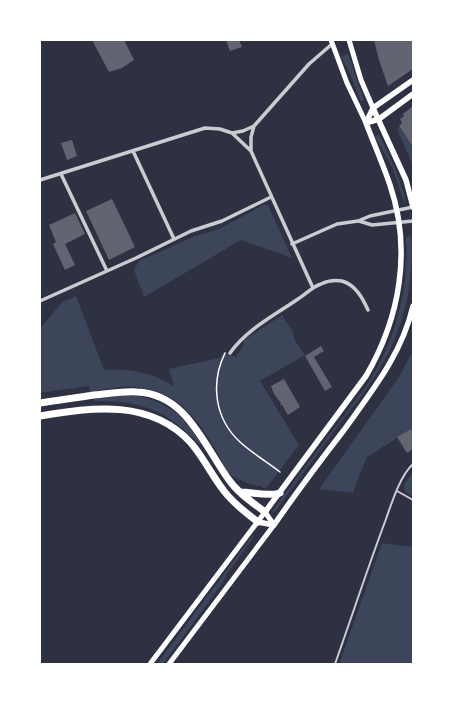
<svg xmlns="http://www.w3.org/2000/svg" width="453" height="704" font-family="Poppins,sans-serif">
  <rect width="100%" height="100%" fill="#2d3142"/>
  <path fill="#3c4559" d="M348,54L364,100L361,102L349,72L341,56Z
    M399,127L413,147V166L397,129Z
    M379,134C386,150 407,189 405,205L392,167L375,137Z
    M265,204L268,205L292,258L241,240L144,297L134,270L139,261L195,236L219,229Z
    M411,236C415,288 402,335 374,378C364,393 352,408 341,422C319,452 296,483 274,513L272,511L369,382C396,338 409,289 406,237Z
    M76,296L104,370C129,368 152,373 174,386L169,369L219,358L224,352L236,357L243,346L244,340L282,315L293,332L294,339L305,355L260,381L299,445L266,488H262V486C252,486 245,482 236,478C234,476 231,476 229,473C223,467 221,459 217,452C197,418 178,391 135,387C120,385 104,390 90,392L89,386L40,393V329L62,302Z
    M413,350V432L411,429L367,457L354,489V493L319,489L394,384L402,372Z
    M131,395C166,400 184,415 202,444L200,445C168,411 141,400 94,401V399Z
    M413,472V497L405,491L404,485Z
    M252,536L254,537L227,574L222,584L163,664H157Z
    M382,543L413,547V664H339Z"/>
  <path fill="#626471" d="M92,40H124L134,60L122,68L109,72Z
    M226,40H239L242,47L230,51Z
    M374,40H413V69L388,86L379,60Z
    M413,106V147L399,126L402,123L400,119L404,116L403,114Z
    M72,140L77,156L67,160L61,143Z
    M112,199L135,247L109,260L86,211Z
    M75,213L85,234L65,244L75,265L65,270L53,244L56,242L49,225Z
    M321,346L324,351L314,357L332,387L325,391L305,356Z
    M284,379L300,407L288,415L282,405H280L281,403L274,394L271,386Z
    M411,429L413,432V449L407,453L397,437Z"/>
  <g fill="none" stroke-linecap="round" stroke-linejoin="round">
    <path stroke="#fff" stroke-width="1.5" d="M225,353C210,384 215,419 240,442C252,453 267,462 280,472"/>
    <path stroke="#caccd0" stroke-width="2" d="M397,491L413,500
      M335,664C352,616 368,567 386,519C392,502 400,476 413,464"/>
    <path stroke="#caccd0" stroke-width="3.5" d="M232,133L243,131L254,126
      M133,151L174,239
      M251,151V137L254,126L309,64L332,44
      M61,174L107,271
      M40,180L205,128L220,129L232,133L251,151L313,288
      M359,221L372,225L413,221
      M292,244L337,224L358,221L370,216L413,207
      M40,301L136,258L191,231L222,221L271,197
      M230,353C247,329 275,315 298,299C306,294 312,287 321,284C327,281 336,280 342,281C356,285 363,299 368,310"/>
    <path stroke="#fff" stroke-width="5" d="M331,40L347,83L366,123
      M349,40L361,80L373,108
      M150,664L265,512L274,525L169,664"/>
    <path stroke="#fff" stroke-width="5.5" d="M373,108L406,180L413,207
      M366,123L373,108L413,80
      M366,123L379,119L413,94
      M265,512L366,376C400,318 412,250 390,185C383,164 374,144 366,123
      M258,522L274,525C296,493 320,461 344,430C372,391 402,354 413,306"/>
    <path stroke="#fff" stroke-width="7" d="M40,403C58,400 76,398 94,395C108,394 123,391 137,392C187,394 204,446 229,480C238,493 253,503 265,512
      M40,416C93,407 151,399 191,443C204,458 212,476 224,491C233,503 246,513 258,522
      M240,492C253,492 267,497 280,493"/>
  </g>
  <rect width="453" height="704" fill="none" stroke="#ffffff" stroke-width="82"/>
</svg>
